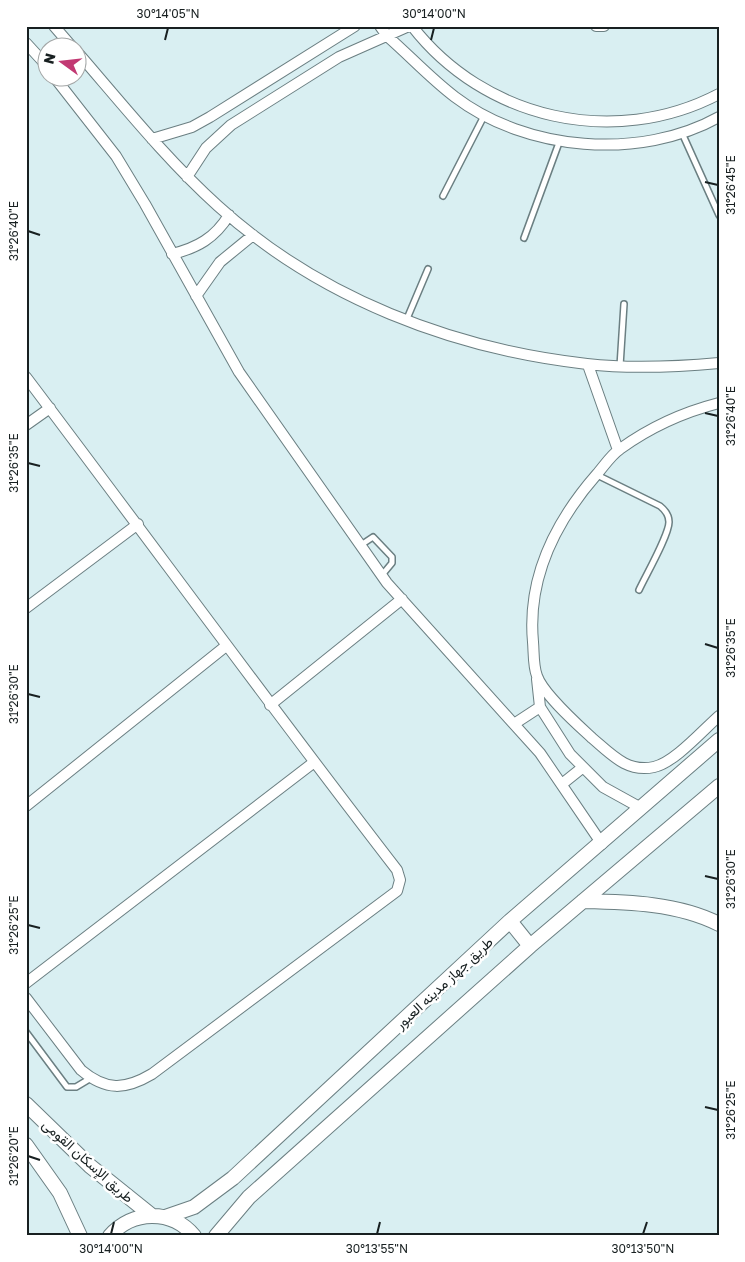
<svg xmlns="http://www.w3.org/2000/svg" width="745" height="1262" font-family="'Golos Text',Vazirmatn,sans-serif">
  <rect width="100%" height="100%" fill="#d9eff2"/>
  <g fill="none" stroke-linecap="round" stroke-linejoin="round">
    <defs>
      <path id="lane" d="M682,133L719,215
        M443,196L484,116
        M524,238L560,140
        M406,321L428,269
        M620,366L624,304
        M597,475L660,506C665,510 669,515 669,522C669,535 646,575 639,590
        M361,545L373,537L392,557V563L382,575
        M26,1032L67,1087H76L91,1078"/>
      <path id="street" d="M54,26L73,48
        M380,26L387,36C410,56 431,79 455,97C526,151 640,161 719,117
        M412,26C484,119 614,149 719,94
        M596,26H604
        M26,43L48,67
        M78,53C123,105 167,160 218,206C319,298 453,349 587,364C630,369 675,367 719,363
        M55,78L116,156L145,204L239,372L387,583L540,753L602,844
        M152,139L192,127L210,117L355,26
        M187,177L206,148L231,125L339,57L409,26
        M172,254C197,248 215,238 229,215
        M196,296L220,262L253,235
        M588,365L618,450
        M26,377C150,541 271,707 397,870L400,880L397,891L152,1074C125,1090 106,1091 81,1070L26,998
        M719,403C684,412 649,428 620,449C611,455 604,466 597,474C555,522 527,577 533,642C534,653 533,666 537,676C543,694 578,725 592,738C611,754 627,773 654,767C674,763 703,730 719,716
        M26,425L50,408
        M26,608L138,524
        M537,679L540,707L570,754L603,787L641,808
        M270,705L402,599
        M514,724L540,707
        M562,784L582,768
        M26,806L226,646
        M26,983L313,763"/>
      <path id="secondary" d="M583,901C627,902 678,903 719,924
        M510,921L530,946
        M26,1104L90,1166L151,1215
        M26,1145L60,1193L80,1236
        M165,1217L194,1207L233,1178L510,921L719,740
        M110,1236C132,1210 172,1209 194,1236
        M216,1236L249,1197L530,946L719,786"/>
    </defs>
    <use href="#lane" stroke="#6b7f82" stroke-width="8"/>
    <use href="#street" stroke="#6b7f82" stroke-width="12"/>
    <use href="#secondary" stroke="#6b7f82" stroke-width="16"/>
    <use href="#lane" stroke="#fff" stroke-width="5"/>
    <use href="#street" stroke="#fff" stroke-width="10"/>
    <use href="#secondary" stroke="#fff" stroke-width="14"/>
  </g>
  <path fill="none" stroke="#182021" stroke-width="2" d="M165,40L168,28M431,40L434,28M705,182L718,185M28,231L40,235M705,413L718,416M28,463L40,466M705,644L718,648M28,694L40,697M705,876L718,879M28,925L40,928M705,1107L718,1110M28,1156L40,1160M111,1234L114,1222M377,1234L380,1222M643,1234L647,1222"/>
  <g text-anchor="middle" stroke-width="5" stroke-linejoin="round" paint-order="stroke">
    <g font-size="14" fill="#182021" stroke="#fff">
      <text transform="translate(444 983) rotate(-43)" y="5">طريق جهاز مدينه العبور</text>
      <text transform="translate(88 1161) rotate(42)" y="5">طريق الإسكان القومى</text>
    </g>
  </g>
  <rect width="745" height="1262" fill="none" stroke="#ffffff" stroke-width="55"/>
  <g transform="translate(62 62) rotate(285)"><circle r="24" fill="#ffffff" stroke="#a3a6a6"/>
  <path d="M0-4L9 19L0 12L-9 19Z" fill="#c23973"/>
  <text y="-8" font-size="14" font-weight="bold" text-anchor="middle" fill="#182021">N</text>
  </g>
  <rect x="28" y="28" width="690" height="1206" fill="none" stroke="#182021" stroke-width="2"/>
  <g font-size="12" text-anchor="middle" fill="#182021">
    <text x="168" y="18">30°14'05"N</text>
    <text x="434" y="18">30°14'00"N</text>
    <text transform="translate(731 185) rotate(-90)" y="4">31°26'45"E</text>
    <text transform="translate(14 231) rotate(-90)" y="4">31°26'40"E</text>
    <text transform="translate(731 416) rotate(-90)" y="4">31°26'40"E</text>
    <text transform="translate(14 463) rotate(-90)" y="4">31°26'35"E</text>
    <text transform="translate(731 648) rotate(-90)" y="4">31°26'35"E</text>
    <text transform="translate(14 694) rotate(-90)" y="4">31°26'30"E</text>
    <text transform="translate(731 879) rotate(-90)" y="4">31°26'30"E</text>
    <text transform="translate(14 925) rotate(-90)" y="4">31°26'25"E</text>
    <text transform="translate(731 1110) rotate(-90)" y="4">31°26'25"E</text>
    <text transform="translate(14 1156) rotate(-90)" y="4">31°26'20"E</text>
    <text x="111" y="1253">30°14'00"N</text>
    <text x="377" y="1253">30°13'55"N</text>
    <text x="643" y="1253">30°13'50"N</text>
  </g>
</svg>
